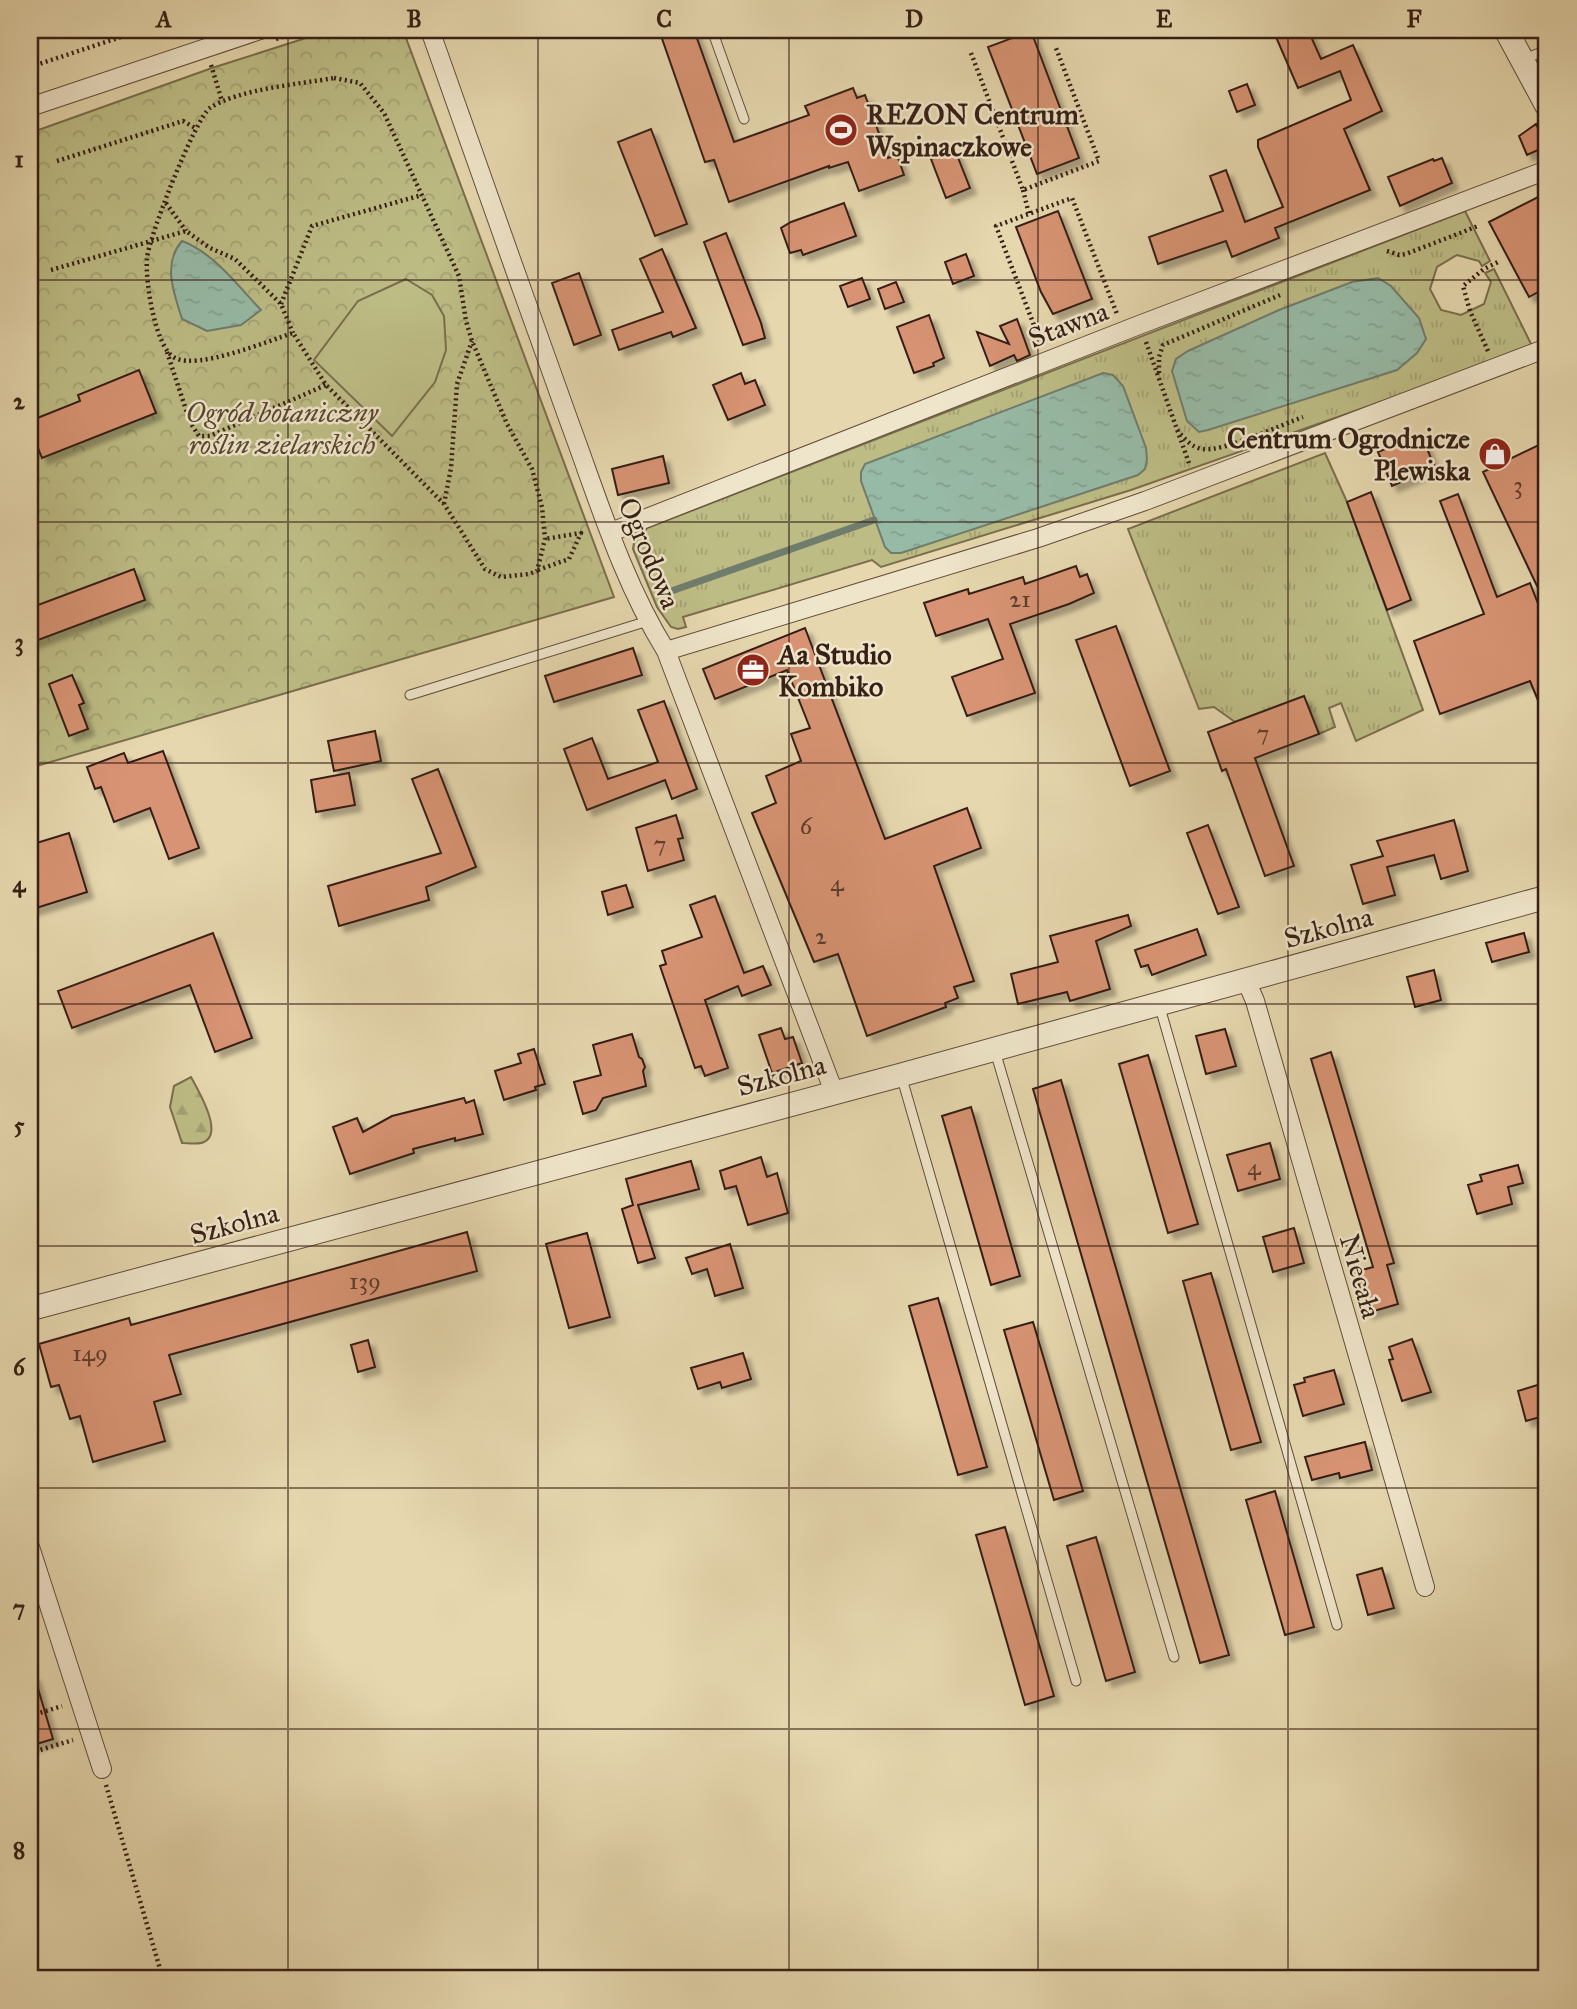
<svg xmlns="http://www.w3.org/2000/svg" width="1577" height="2009" font-family="'IM FELL Great Primer',serif">
  <defs>
    <pattern id="grass-tufts" width="24" height="20" patternUnits="userSpaceOnUse" patternTransform="scale(1.75)"><rect width="24" height="20" fill="#bdbc85"/><path d="M3 7l-1-3M5 7V3M7 7l1-3M15 17l-1-3M17 17v-4M19 17l1-3" fill="none" stroke="#a3a172"/></pattern>
    <pattern id="forest-firs" width="22" height="20" patternUnits="userSpaceOnUse" patternTransform="scale(1.75)"><rect width="22" height="20" fill="#bdbc85"/><path d="M5 1l3.5 6h-7zM16 11l3.5 6h-7z" fill="#a3a172"/></pattern>
    <pattern id="park-crowns" width="20" height="18" patternUnits="userSpaceOnUse" patternTransform="scale(1.75)"><rect width="20" height="18" fill="#bdbc85"/><path d="M2 6a3 3 0 1 1 6 0M12 15a3 3 0 1 1 6 0" fill="none" stroke="#a3a172"/></pattern>
    <pattern id="water-ripples" width="26" height="14" patternUnits="userSpaceOnUse" patternTransform="scale(1.75)"><rect width="26" height="14" fill="#97baa6"/><path d="M2 4q2-2 4 0t4 0M15 11q2-2 4 0t4 0" fill="none" stroke="#839f8e"/></pattern>
    <filter id="shadow"><feDropShadow dx="6" dy="6" stdDeviation="2" flood-color="#0004"/></filter>
  </defs>
  <rect width="100%" height="100%" fill="#e6d7ae"/>
  <filter id="stains"><feTurbulence type="fractalNoise" baseFrequency=".00286" numOctaves="4"/><feColorMatrix values="0 0 0 0 .2 0 0 0 0 .09 0 0 0 0 .02 0 0 0 .5 -.17"/></filter>
  <radialGradient id="worn" r=".72"><stop offset=".6" stop-color="#630" stop-opacity="0"/><stop offset="1" stop-color="#630" stop-opacity=".3"/></radialGradient>
  <path fill="url(#grass-tufts)" stroke="#7a6e4d" stroke-width="2" d="M1465,211L1490,261L1482,266L1479,261L1457,255L1437,267L1430,289L1441,310L1461,315L1484,304L1491,282L1485,273L1494,269L1533,348L1131,490L881,567L872,560L683,617L686,627L678,629L671,627L657,607L633,549L634,543L647,528Z
    M1325,453L1347,502L1423,710L1356,741L1341,703L1329,708L1335,727L1319,734L1304,696L1235,722L1214,707L1199,709L1128,529Z"/>
  <path fill="url(#forest-firs)" stroke="#7a6e4d" stroke-width="2" d="M191,1077C198,1090 224,1133 204,1142C198,1145 188,1143 182,1143L170,1107L174,1086Z"/>
  <path fill="url(#park-crowns)" stroke="#7a6e4d" stroke-width="2" d="M331,30H403L614,597L30,768V133L212,68Z"/>
  <path fill="#bdbc85" stroke="#7a6e4d" stroke-width="2" d="M406,279L432,295L444,316L446,350L435,382L392,436L314,360L358,301Z"/>
  <path fill="url(#water-ripples)" stroke="#707c6c" stroke-width="2" d="M182,241C214,253 238,286 261,310L241,325L207,331L182,319C174,293 162,264 182,241Z
    M1378,278L1391,286L1419,318L1426,339L1417,353L1397,370L1208,430L1199,432L1187,421L1172,371L1176,359L1188,351L1279,310L1352,282Z
    M1103,373L1113,375L1123,386L1146,448L1147,459L1145,469L1138,475L901,553H891L885,547L861,481V472L865,464Z"/>
  <g fill="none" stroke-linecap="round" stroke-linejoin="round">
    <path stroke="#707c6c" stroke-width="7" d="M663,594L874,520"/>
  </g>
  <path fill="#d79373" stroke="#361f15" stroke-width="2" filter="url(#shadow)" d="M659,30H694L734,142L809,115L805,106L853,88L857,98L865,95L888,158L897,155L904,175L859,191L848,162L829,168V166L729,202L714,160L705,162Z
    M1273,30H1308L1321,59L1353,45L1382,111L1344,129L1370,190L1275,228L1279,238L1232,257L1226,241L1158,264L1149,237L1223,211L1210,176L1226,170L1245,222L1283,207L1258,147V140L1351,100L1340,71L1298,88Z
    M1031,31L1079,158L1037,174L988,47Z
    M1247,84L1255,105L1237,112L1229,91Z
    M1536,124L1547,146L1527,155L1519,136Z
    M651,129L687,224L655,236L618,142Z
    M955,150L970,188L946,198L931,159Z
    M1442,158L1452,183L1400,206L1388,177L1433,159L1434,161Z
    M1538,197L1547,213V287L1529,297L1489,222Z
    M844,203L856,236L803,255L801,250L790,253L781,228L791,222Z
    M1058,211L1092,299L1053,314L1041,292L1016,227Z
    M726,233L761,323L765,338L743,345L704,242Z
    M662,249L696,328L673,337L671,332L619,350L612,330L663,312L640,259Z
    M966,254L974,276L953,284L945,262Z
    M579,273L601,335L574,345L552,283Z
    M862,278L870,299L848,307L840,286Z
    M896,282L904,302L885,309L878,289Z
    M929,315L944,358L933,363L934,366L914,373L897,327Z
    M1017,319L1030,355L1017,361L1014,355L990,366L977,332L1009,344L1000,326Z
    M139,370L156,413L42,458L38,448L30,451V421L80,401L78,395Z
    M741,373L745,384L755,380L765,405L728,420L713,385Z
    M1421,434L1435,468L1392,486L1378,452Z
    M1547,441V607L1483,472Z
    M663,456L669,483L618,495L612,469Z
    M1371,492L1411,600L1387,610L1347,502Z
    M1458,494L1497,597L1530,583L1547,627V722L1530,681L1440,714L1414,641L1484,614L1440,501Z
    M1076,566L1080,577L1087,574L1094,593L1069,604L1010,624L1035,693L967,716L952,677L1003,659L988,619L936,636L924,603L968,589L969,594L1023,577L1025,584Z
    M134,569L145,600L30,643V608Z
    M1116,626L1170,771L1130,786L1076,640Z
    M805,628L885,839L967,808L981,848L934,866L974,981L954,987L958,998L945,1003L946,1007L867,1036L838,954L814,962L752,813L776,803L766,776L801,761L791,734L810,728L787,670L715,699L703,669Z
    M633,648L642,675L554,702L545,676Z
    M72,675L84,703L79,705L88,729L69,736L49,684Z
    M1304,696L1319,734L1255,758L1294,866L1265,876L1226,769L1222,771L1208,732Z
    M664,701L697,789L672,799L665,780L587,810L564,749L592,738L608,779L658,762L638,710Z
    M375,731L381,761L334,771L328,741Z
    M163,751L199,848L169,859L150,808L114,822L101,787L95,789L87,767L124,753L128,763Z
    M438,769L476,867L426,887L429,900L339,926L328,886L441,853L412,779Z
    M349,773L355,805L316,812L311,780Z
    M676,815L683,838L678,839L684,860L648,871L636,828Z
    M1454,820L1468,871L1441,879L1434,855L1387,867L1395,895L1363,904L1351,865L1383,856L1377,841Z
    M1208,825L1239,907L1218,914L1187,833Z
    M69,833L87,892L30,910V845Z
    M626,885L633,907L608,915L602,892Z
    M715,896L744,973L763,966L771,985L742,996L738,986L705,1000L728,1068L705,1076L701,1066L695,1068L660,966L666,964L662,951L702,937L690,905Z
    M1128,915L1131,926L1096,941L1110,989L1070,1001L1067,992L1018,1004L1011,974L1058,962L1050,936Z
    M1197,929L1206,955L1152,975L1148,965L1141,967L1135,950Z
    M213,933L252,1038L215,1052L190,985L72,1028L58,991Z
    M1524,933L1529,952L1492,962L1486,943Z
    M1434,970L1441,1000L1415,1007L1407,977Z
    M781,1028L785,1039L793,1037L802,1063L772,1073L759,1035Z
    M1225,1029L1236,1066L1206,1074L1196,1036Z
    M632,1034L639,1057L642,1059L645,1067L643,1071L646,1086L603,1098L596,1110L583,1114L574,1082L601,1075L593,1045Z
    M534,1049L545,1084L535,1087L536,1090L504,1100L495,1071L521,1063L518,1054Z
    M1331,1052L1394,1263L1387,1265L1398,1304L1367,1313L1355,1272L1373,1267L1311,1059Z
    M1148,1055L1198,1224L1168,1233L1119,1064Z
    M1061,1080L1229,1655L1200,1663L1033,1089Z
    M464,1098L466,1103L474,1100L483,1134L455,1141V1138L413,1149L414,1153L350,1174L333,1127L357,1118L363,1132L392,1116Z
    M971,1107L1020,1276L991,1285L942,1116Z
    M1270,1143L1280,1179L1238,1191L1227,1155Z
    M761,1157L767,1177L777,1173L788,1213L748,1225L736,1186L725,1189L720,1171Z
    M691,1161L699,1189L638,1205L655,1258L638,1263L622,1209L633,1205L626,1179Z
    M1518,1165L1523,1183L1508,1187L1512,1204L1477,1214L1468,1185L1482,1181L1480,1175Z
    M1294,1228L1304,1263L1273,1272L1263,1237Z
    M467,1232L477,1271L169,1355L181,1394L154,1402L165,1441L93,1462L80,1416L70,1419L59,1385L51,1387L39,1344L129,1318L131,1325Z
    M587,1233L610,1317L569,1328L546,1244Z
    M730,1244L743,1288L715,1296L707,1269L692,1274L686,1258Z
    M1211,1273L1261,1442L1231,1450L1183,1281Z
    M938,1298L987,1467L958,1475L909,1306Z
    M1033,1322L1083,1491L1054,1500L1004,1330Z
    M1412,1339L1431,1392L1402,1401L1389,1360L1393,1359L1389,1347Z
    M368,1340L375,1367L358,1372L351,1345Z
    M743,1353L751,1379L722,1388L720,1382L698,1389L691,1368Z
    M1334,1370L1344,1404L1303,1416L1294,1385L1305,1382L1304,1378Z
    M1547,1382V1415L1526,1421L1518,1391Z
    M1365,1442L1372,1470L1340,1478L1339,1473L1312,1480L1305,1457Z
    M1275,1491L1314,1627L1285,1635L1246,1500Z
    M1005,1527L1054,1696L1025,1705L976,1535Z
    M1096,1537L1135,1672L1106,1681L1067,1546Z
    M1382,1568L1394,1608L1368,1615L1357,1575Z
    M34,1675L53,1739L30,1746V1676Z"/>
  <g fill="none" stroke-linecap="round" stroke-linejoin="round">
    <defs>
      <path id="service" d="M712,30L744,119
        M1524,59L1547,50
        M410,695L648,621
        M1159,1004L1337,1625
        M995,1051L1174,1657
        M901,1075L1076,1681"/>
      <path id="minor" d="M430,30C476,160 522,291 569,421C598,499 622,580 666,651L834,1092
        M30,107L260,30
        M611,532L1139,325L1547,170
        M666,651L1038,538L1145,501L1547,348
        M1246,980L1255,1001L1425,1587
        M30,1547L102,1769"/>
      <path id="tertiary" d="M1506,30L1547,106
        M30,1309L901,1075L1547,897"/>
    </defs>
    <use href="#service" stroke="#624d3b" stroke-width="11"/>
    <use href="#minor" stroke="#624d3b" stroke-width="20"/>
    <use href="#tertiary" stroke="#624d3b" stroke-width="25"/>
    <path stroke="#361f15" stroke-width="4.5" stroke-dasharray="2 3.5" stroke-linecap="butt" d="M276,39L303,30
      M971,53L1023,190L1099,161L1056,48
      M211,65L222,101
      M30,67L142,30
      M334,78L360,83L384,113L459,276L466,321L472,341L507,424L532,469L542,507L545,539L537,571L529,574L501,577L485,569L444,504L326,385L293,333C268,341 198,370 175,358C155,348 145,280 147,259C148,238 196,117 210,108C238,89 300,84 334,78Z
      M57,161L183,121L197,129
      M1023,190L1029,214
      M166,203L186,231
      M1387,251L1399,255L1406,254L1478,226
      M51,270L186,231L210,248L235,259L281,304L293,333
      M281,304L312,226L422,195
      M1047,341L1044,334L1035,328L996,226L1072,198L1117,314
      M1146,342L1190,466
      M1488,351L1470,311L1463,286L1484,269L1498,262
      M167,352L190,422L199,436H210L326,385
      M1159,373V357L1163,345L1280,295
      M1177,430C1184,438 1192,448 1203,449C1223,452 1281,425 1303,417
      M444,504L451,468L457,384L472,341
      M538,570L569,559L581,533L545,539
      M30,1716L62,1706
      M30,1753L73,1740
      M106,1785L163,1979"/>
    <use href="#service" stroke="#efe5ca" stroke-width="9"/>
    <use href="#minor" stroke="#efe5ca" stroke-width="18"/>
    <use href="#tertiary" stroke="#efe5ca" stroke-width="23"/>
  </g>
  <path fill="none" stroke="#361f15" stroke-width="2" stroke-opacity="0.55" d="M288,30V1979M538,30V1979M789,30V1979M1038,30V1979M1288,30V1979M30,280H1547M30,522H1547M30,763H1547M30,1004H1547M30,1246H1547M30,1488H1547M30,1729H1547"/>
  <defs>
    <symbol id="stadium-disc" viewBox="-11 -11 22 22"><circle r="9.5" fill="#8f2418" stroke="#efe5ca"/><path d="M0-5a6.5 5 0 1 0 0 10a6.5 5 0 1 0 0-10ZM-3.5-1.8h7v3.6h-7Z" fill="#fff"/></symbol>
    <symbol id="shop-disc" viewBox="-11 -11 22 22"><circle r="9.5" fill="#8f2418" stroke="#efe5ca"/><path d="M-5-2.5h2.3a2.7 3.5 0 0 1 5.4 0H5L5.5 6h-11ZM-1.5-2.5h3a1.5 2.3 0 0 0-3 0Z" fill="#fff"/></symbol>
    <symbol id="office-disc" viewBox="-11 -11 22 22"><circle r="9.5" fill="#8f2418" stroke="#efe5ca"/><path d="M-6-3h4V-5.5h4V-3h4V5H-6ZM-1-4.5V-3h2v-1.5ZM-6 0V1H6V0Z" fill="#fff"/></symbol>
  </defs>
  <g fill-rule="evenodd">
    <use href="#stadium-disc" x="822" y="111" width="38" height="38"/>
    <use href="#shop-disc" x="1476" y="435" width="38" height="38"/>
    <use href="#office-disc" x="734" y="651" width="38" height="38"/>
  </g>
  <g text-anchor="middle" stroke-width="5" stroke-linejoin="round" paint-order="stroke">
    <g font-size="24" fill="#5e3c2c">
      <text x="1518" y="493">3</text>
      <text x="1020" y="607">21</text>
      <text x="1263" y="741">7</text>
      <text x="806" y="834">6</text>
      <text x="660" y="852">7</text>
      <text x="837" y="891">4</text>
      <text x="821" y="944">2</text>
      <text x="1254" y="1175">4</text>
      <text x="365" y="1289">139</text>
      <text x="90" y="1361">149</text>
    </g>
    <g font-size="28" font-weight="bold" fill="#361f15" stroke="#efe5ca" text-anchor="start">
      <text x="866" y="124">REZON Centrum<tspan x="866" dy="32">Wspinaczkowe</tspan></text>
      <text x="1470" y="448" text-anchor="end">Centrum Ogrodnicze<tspan x="1470" dy="32">Plewiska</tspan></text>
      <text x="778" y="664">Aa Studio<tspan x="778" dy="32">Kombiko</tspan></text>
    </g>
    <g font-size="28" fill="#361f15" stroke="#efe5ca">
      <text transform="translate(1068 324) rotate(-21)" y="10">Stawna</text>
      <text transform="translate(650 553) rotate(67)" y="10">Ogrodowa</text>
      <text transform="translate(1328 927) rotate(-15)" y="10">Szkolna</text>
      <text transform="translate(781 1075) rotate(-15)" y="10">Szkolna</text>
      <text transform="translate(234 1223) rotate(-15)" y="10">Szkolna</text>
      <text transform="translate(1361 1276) rotate(74)" y="10">Niecała</text>
    </g>
    <g font-size="28" font-style="italic" fill="#584631" stroke="#efe5ca">
      <text x="282" y="422">Ogród botaniczny<tspan x="282" dy="32">roślin zielarskich</tspan></text>
    </g>
  </g>
  <rect width="1577" height="2009" fill="none" stroke="#e6d7ae" stroke-width="77"/>
  <rect x="38" y="38" width="1500" height="1932" fill="none" stroke="#361f15" stroke-width="2.5"/>
  <g font-size="23" text-anchor="middle" font-weight="bold" fill="#361f15">
    <text x="164" y="27">A</text>
    <text x="414" y="27">B</text>
    <text x="664" y="27">C</text>
    <text x="914" y="27">D</text>
    <text x="1164" y="27">E</text>
    <text x="1414" y="27">F</text>
    <text x="19" y="167">1</text>
    <text x="19" y="409">2</text>
    <text x="19" y="650">3</text>
    <text x="19" y="892">4</text>
    <text x="19" y="1133">5</text>
    <text x="19" y="1375">6</text>
    <text x="19" y="1616">7</text>
    <text x="19" y="1858">8</text>
  </g>
  <rect width="100%" height="100%" filter="url(#stains)"/>
  <rect width="100%" height="100%" fill="url(#worn)"/>
</svg>
